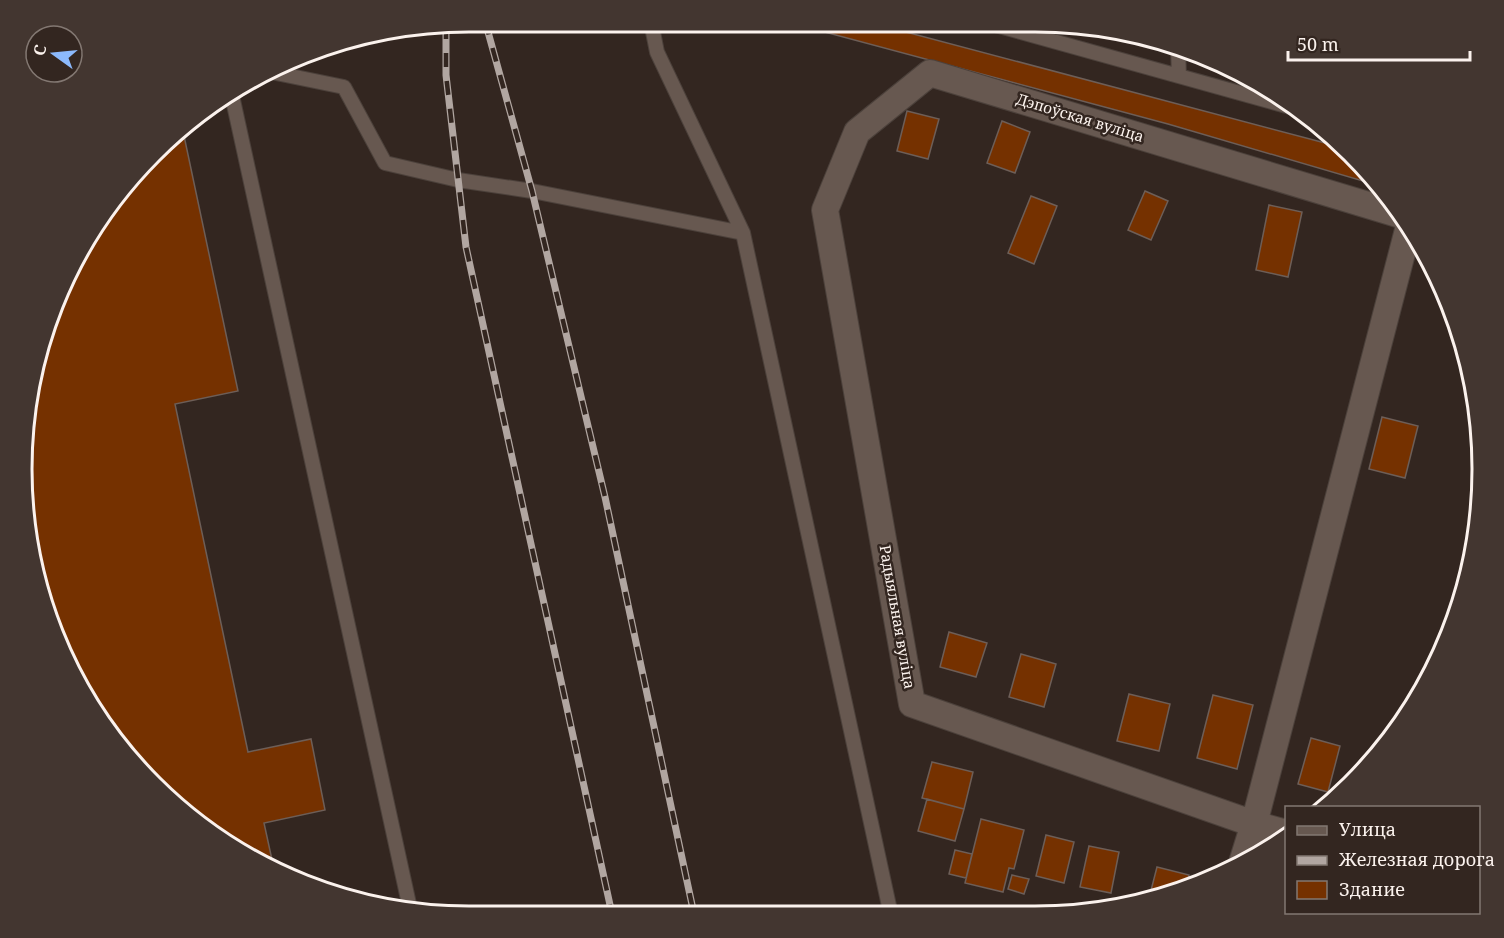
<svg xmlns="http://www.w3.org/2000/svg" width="1504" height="938" font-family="'Noto Serif',serif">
  <rect width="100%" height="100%" fill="#332620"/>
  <path fill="#753100" stroke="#6d5e57" stroke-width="1.5" d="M746,23H872L1344,148L1372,174L1380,186L1168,124L806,27L746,26Z
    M1043,24L1086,25V35Z
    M907,111L939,119L928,159L897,151Z
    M1002,121L1030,132L1015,173L987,163Z
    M183,131L238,391L175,404L248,752L311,739L325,810L264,823L274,869L196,824L96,718L36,585L21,469L45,325L114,196Z
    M1145,191L1168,201L1151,240L1128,230Z
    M1031,196L1057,206L1034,264L1008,253Z
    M1269,205L1302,212L1288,277L1256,270Z
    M1382,417L1418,426L1405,478L1369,469Z
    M949,632L987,643L976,677L940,667Z
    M1021,654L1056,664L1044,707L1009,697Z
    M1129,694L1170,704L1159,751L1117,741Z
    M1213,695L1253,705L1237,769L1197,758Z
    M1311,738L1340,746L1328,792L1298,784Z
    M932,762L973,772L964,809L922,798Z
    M927,799L964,809L955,841L918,831Z
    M981,819L1024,830L1014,869L1009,868L1003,892L965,883Z
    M1046,835L1074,842L1064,883L1036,876Z
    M1089,846L1119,852L1111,893L1080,887Z
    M955,850L972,854L966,878L949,874Z
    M1157,867L1189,875L1186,889L1148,902Z
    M1012,875L1029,879L1024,894L1008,889Z"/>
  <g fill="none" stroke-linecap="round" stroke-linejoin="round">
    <defs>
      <path id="service" d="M651,22L657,52L743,233L891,915
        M992,24L1301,110
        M1178,48L1179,76
        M271,72L344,87L385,163L458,180L532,191L743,233
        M231,91L411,913"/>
      <path id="minor" d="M1286,833L1254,824L912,704L825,210L857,132L930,73L1401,215
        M1241,866L1254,824L1409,226"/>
    </defs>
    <use href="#service" stroke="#4c413b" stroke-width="16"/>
    <use href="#minor" stroke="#4c413b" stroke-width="28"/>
    <use href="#service" stroke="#675850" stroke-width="14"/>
    <use href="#minor" stroke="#675850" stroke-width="26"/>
    <defs>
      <path id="rail" d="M485,21L532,191L605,497L694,914
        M446,25V75L466,247L612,914"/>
    </defs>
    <use href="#rail" stroke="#b1a6a1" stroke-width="7"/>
    <use href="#rail" stroke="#332620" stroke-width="4.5" stroke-dasharray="14" stroke-linecap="butt"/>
  </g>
  <g text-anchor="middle" stroke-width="5" stroke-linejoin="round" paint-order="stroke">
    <g font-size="15" fill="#fbf2ed" stroke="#332620">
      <text transform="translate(1080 118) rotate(17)" y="5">Дэпоўская вуліца</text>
      <text transform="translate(897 617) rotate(80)" y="5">Радыяльная вуліца</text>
    </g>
  </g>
  <path d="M0 0H1504V938H0ZM469 32H1035A437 437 0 0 1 1472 469V469A437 437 0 0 1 1035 906H469A437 437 0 0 1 32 469V469A437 437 0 0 1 469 32Z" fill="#433630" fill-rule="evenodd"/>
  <path fill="none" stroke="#fbf2ed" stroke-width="3" d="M469 32H1035A437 437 0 0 1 1472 469V469A437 437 0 0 1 1035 906H469A437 437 0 0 1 32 469V469A437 437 0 0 1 469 32Z"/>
  <rect x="1285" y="806" width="195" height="108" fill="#332620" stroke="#837872" stroke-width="1.5"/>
  <rect x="1297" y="826" width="30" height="9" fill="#675850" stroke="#837872" stroke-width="1.5"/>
  <text x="1339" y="836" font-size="18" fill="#fbf2ed">Улица</text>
  <rect x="1297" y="856" width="30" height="9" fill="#b1a6a1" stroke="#837872" stroke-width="1.5"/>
  <text x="1339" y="866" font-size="18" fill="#fbf2ed">Железная дорога</text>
  <rect x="1297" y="881" width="30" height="18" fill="#753100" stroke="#837872" stroke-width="1.5"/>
  <text x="1339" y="896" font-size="18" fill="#fbf2ed">Здание</text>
  <g transform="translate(54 54) rotate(285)"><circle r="28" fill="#332620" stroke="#837872" stroke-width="1.5"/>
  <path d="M0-4.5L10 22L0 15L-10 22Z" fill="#8cb9fc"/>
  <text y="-9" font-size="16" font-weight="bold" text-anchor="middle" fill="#fbf2ed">С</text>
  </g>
  <path d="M1288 51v9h182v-9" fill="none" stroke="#fbf2ed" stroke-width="3"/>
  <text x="1297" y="51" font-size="18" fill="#fbf2ed" stroke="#332620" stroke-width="4.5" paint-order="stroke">50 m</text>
</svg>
